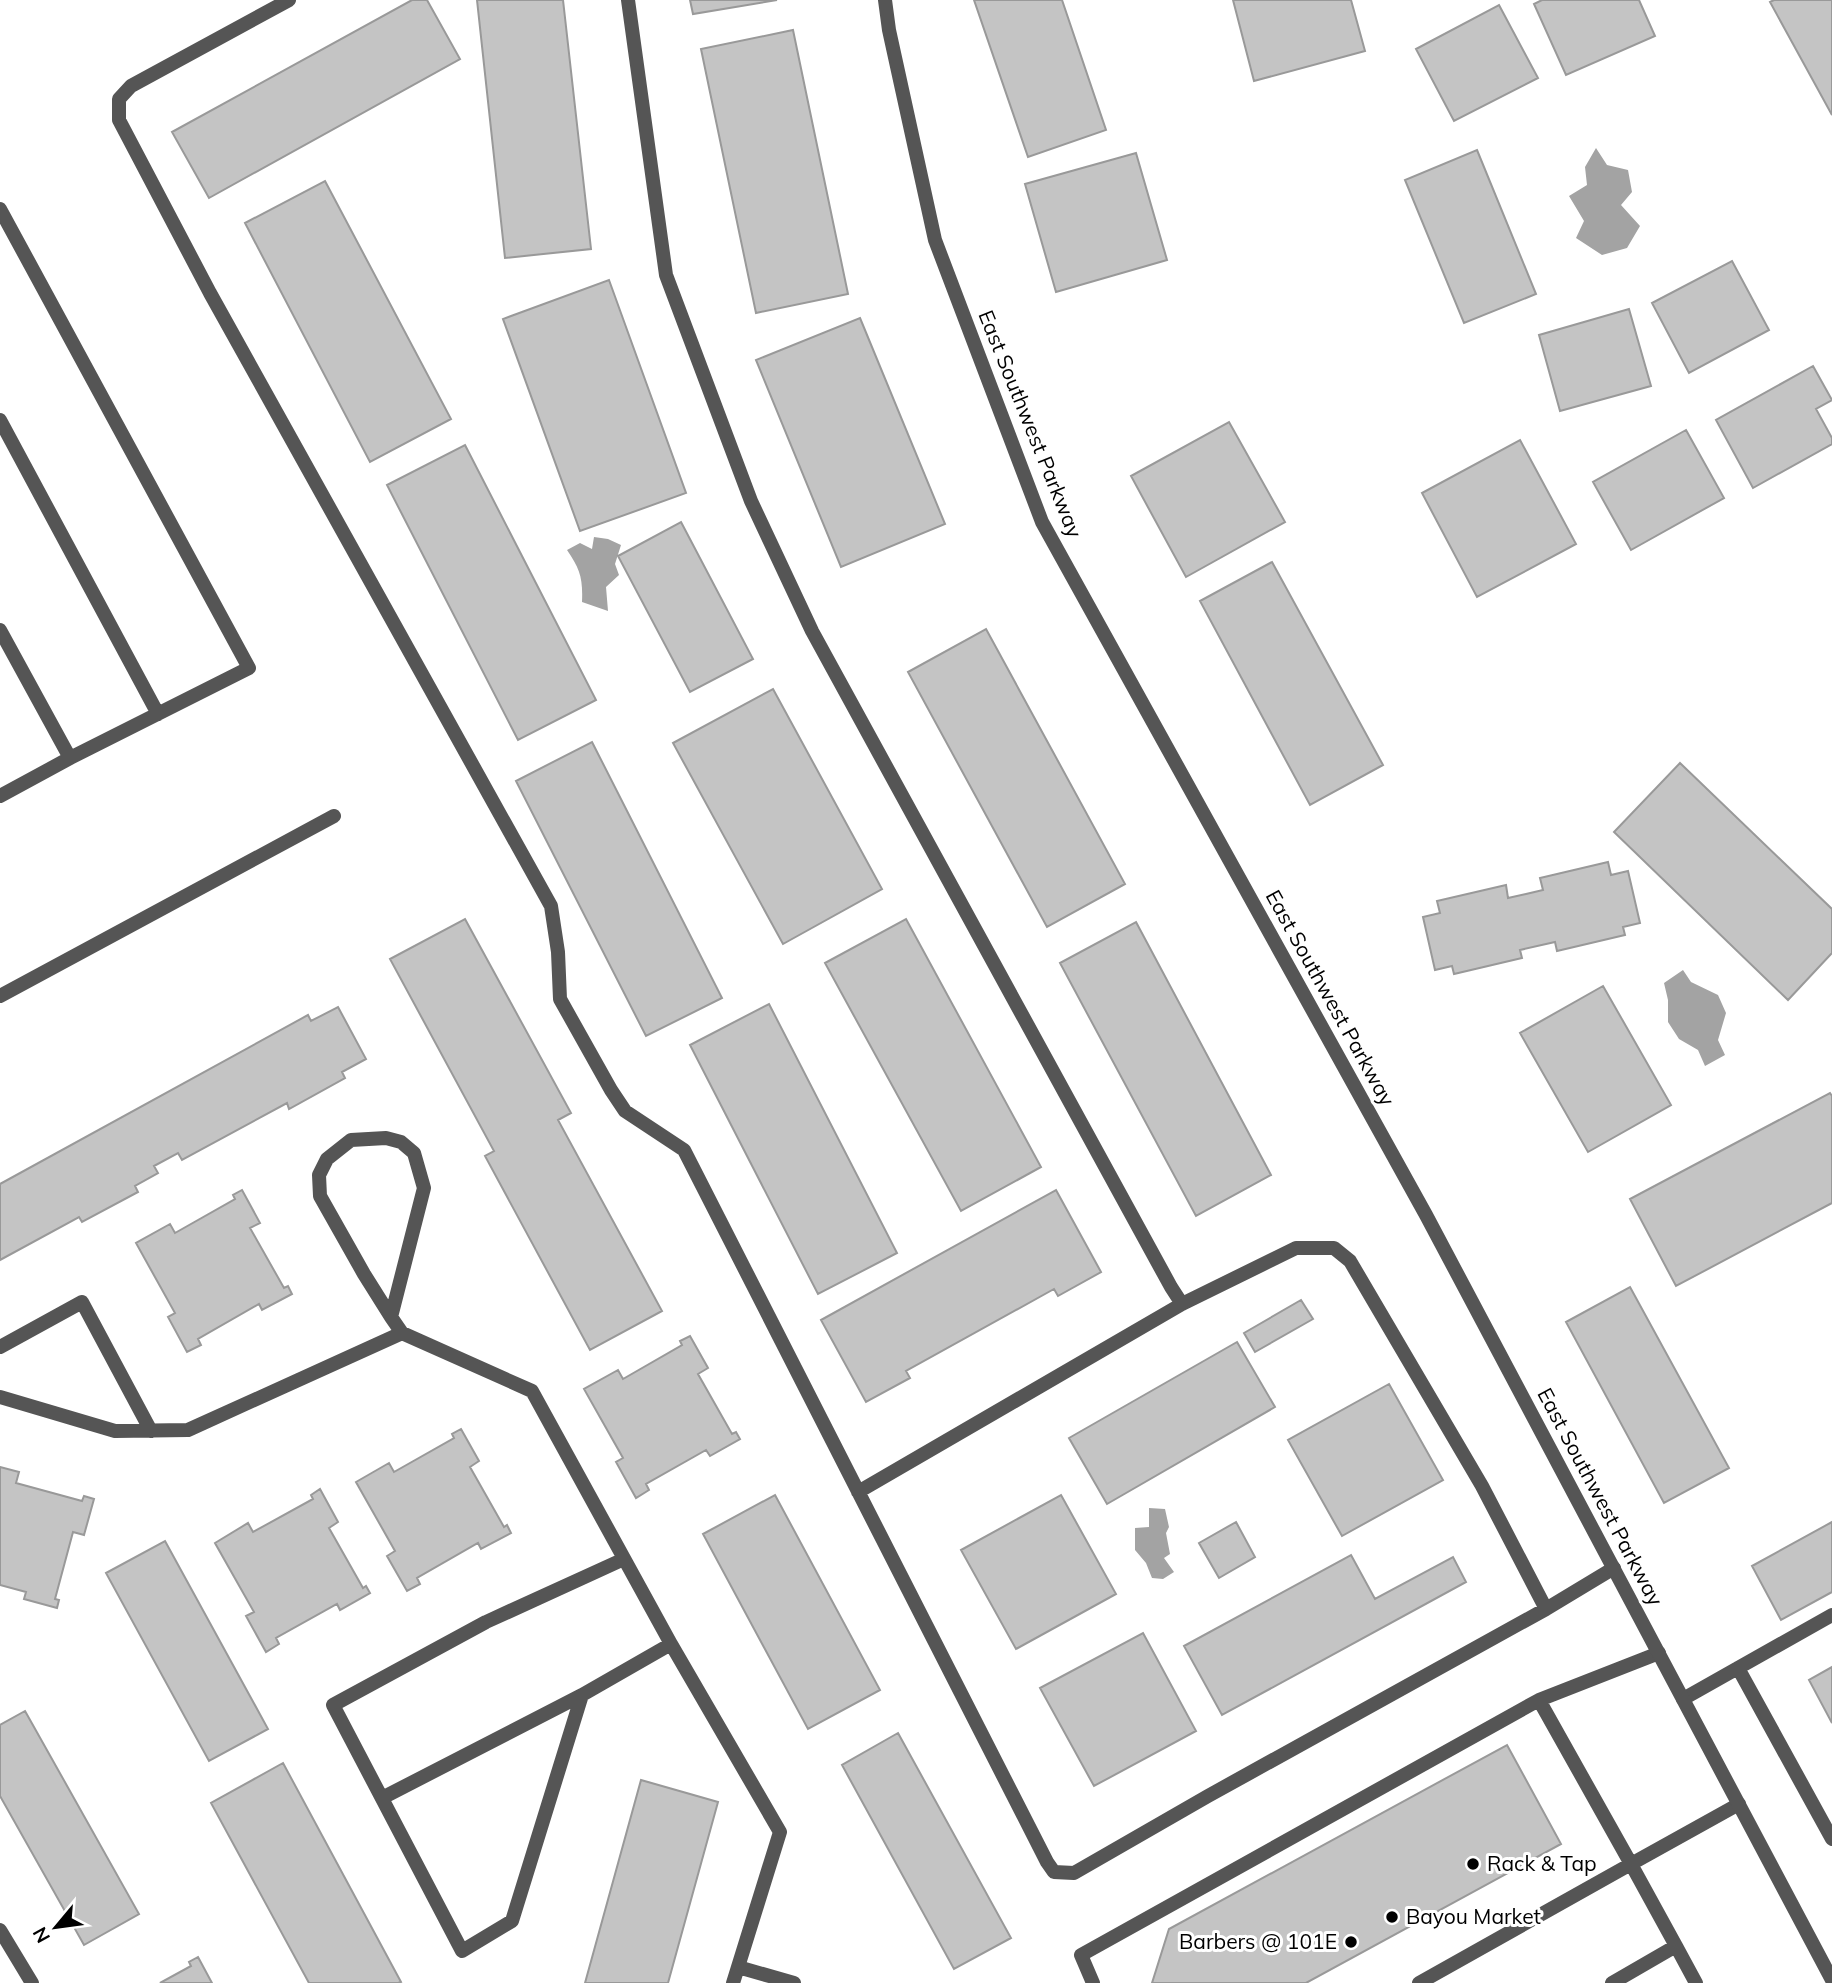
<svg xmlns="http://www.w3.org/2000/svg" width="1832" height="1983" font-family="Mulish,sans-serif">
  <rect width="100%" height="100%" fill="#fff"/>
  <path fill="#a3a3a3" d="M1596,148L1607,165L1628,170L1632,192L1621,205L1640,226L1627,248L1602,255L1576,238L1584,221L1569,196L1587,185L1585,167Z
    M594,537L608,539L621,545L615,564L619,575L606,587L608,611L582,602C583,578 580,569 567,550L580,543L592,549Z
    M1683,970L1691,982L1718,995L1726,1013L1718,1040L1725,1055L1705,1066L1698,1050L1679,1039L1668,1022V1000L1664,983Z
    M1149,1508L1165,1509L1169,1527L1166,1533L1170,1554L1164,1558L1174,1572L1163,1579L1152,1578L1146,1563L1135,1550V1528L1149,1527Z"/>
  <path fill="#c4c4c4" stroke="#999" stroke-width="2" d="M412,0H427L460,59L209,198L172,132Z
    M477,0H563L591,249L505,258Z
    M690,0H777L693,14Z
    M974,0H1062L1106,130L1028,157Z
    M1233,0H1351L1365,51L1254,81Z
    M1542,0H1639L1655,36L1566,75L1534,4Z
    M1774,0H1832V115L1770,2Z
    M1499,5L1538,78L1454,121L1416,49Z
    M793,30L848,294L756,313L701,49Z
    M1477,150L1536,294L1464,323L1405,180Z
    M1136,153L1167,260L1056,292L1025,184Z
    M325,181L451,419L370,462L245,223Z
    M1732,261L1769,330L1689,373L1652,303Z
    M609,280L686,493L580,531L503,319Z
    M1629,309L1651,386L1560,411L1539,335Z
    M860,318L945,524L841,567L756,360Z
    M1813,366L1832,400L1816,409L1832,438V444L1753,488L1716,420Z
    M1229,422L1285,522L1186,577L1131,476Z
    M1686,430L1724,498L1631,550L1593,482Z
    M1520,440L1576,544L1477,597L1422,493Z
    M465,445L596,700L518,740L387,485Z
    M681,522L753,659L690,692L618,556Z
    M1272,562L1383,765L1310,805L1200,601Z
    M986,629L1125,884L1047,927L908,672Z
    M773,689L882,889L783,944L673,743Z
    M592,742L722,998L646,1036L516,781Z
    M1680,763L1832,909V953L1788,1000L1614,832Z
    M1608,862L1611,875L1628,871L1640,923L1623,927L1625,935L1557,951L1555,942L1520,950L1522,958L1454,974L1452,966L1435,970L1423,917L1440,913L1437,901L1506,885L1508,898L1526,894L1543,890L1540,878Z
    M465,919L571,1113L558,1120L662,1311L590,1350L485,1156L494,1151L390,959Z
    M906,919L1041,1167L961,1211L825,963Z
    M1136,922L1271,1175L1196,1216L1060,963Z
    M1603,986L1671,1105L1588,1152L1520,1033Z
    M769,1004L897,1253L818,1294L690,1045Z
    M338,1007L366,1059L342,1072L345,1078L289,1109L287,1103L182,1160L178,1153L154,1166L158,1173L135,1186L138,1192L82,1222L79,1217L0,1260V1184L308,1015L311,1021Z
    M1830,1093L1832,1096V1203L1676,1286L1630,1199Z
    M242,1190L260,1223L250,1228L284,1288L288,1286L292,1294L262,1310L259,1304L198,1339L201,1345L187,1352L168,1317L175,1313L136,1243L170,1224L175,1233L235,1199L233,1195Z
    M1056,1190L1101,1272L1058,1296L1054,1289L906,1371L910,1378L866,1402L821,1320Z
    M1630,1287L1729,1468L1664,1503L1566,1322Z
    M1301,1300L1313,1319L1255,1352L1244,1333Z
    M690,1336L708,1368L698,1374L732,1434L736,1432L740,1439L710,1456L706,1450L646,1484L649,1490L636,1498L616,1462L623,1458L584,1389L618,1370L623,1379L682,1345L680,1341Z
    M1237,1342L1275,1407L1107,1504L1069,1438Z
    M1389,1384L1443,1480L1342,1536L1288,1440Z
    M461,1429L479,1461L470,1467L504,1527L507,1525L511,1533L481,1549L478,1543L417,1578L420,1584L407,1591L387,1556L395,1551L356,1482L389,1463L394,1472L454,1438L452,1434Z
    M0,1467L19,1472L16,1483L82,1501L84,1496L94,1499L84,1535L73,1532L55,1599L59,1600L57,1608L24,1599L26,1592L0,1585Z
    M320,1489L338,1522L329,1528L363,1588L366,1586L370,1593L340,1610L337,1604L276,1638L279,1644L266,1652L246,1616L254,1612L215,1543L248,1523L253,1532L313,1499L311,1495Z
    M775,1495L880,1690L808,1729L703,1534Z
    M1061,1495L1116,1594L1016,1649L961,1550Z
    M1236,1522L1255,1557L1219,1578L1199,1543Z
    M1832,1522V1592L1781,1620L1752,1566Z
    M165,1541L268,1729L209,1761L106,1573Z
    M1351,1555L1375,1599L1453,1557L1466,1582L1222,1715L1184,1646Z
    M1143,1633L1196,1731L1094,1786L1040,1688Z
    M1832,1667V1723L1809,1680Z
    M25,1711L139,1914L84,1945L0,1796V1725Z
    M898,1733L1011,1938L954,1969L842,1765Z
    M1507,1745L1561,1844L1306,1983H1152L1169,1929Z
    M283,1763L401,1982L398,1983H309L211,1803Z
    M641,1780L718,1802L668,1983H585Z
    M198,1957L212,1983H160L191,1966L189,1962Z"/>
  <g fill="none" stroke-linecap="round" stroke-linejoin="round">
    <path stroke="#555" stroke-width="14" d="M289,0L131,86L119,99V120L210,293L551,906L558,952L560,999L611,1090L625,1111L684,1150L1047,1862L1054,1872L1074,1873L1208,1796L1546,1609L1614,1568
      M628,0L666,275L751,501L812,631L1171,1287L1182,1304
      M0,209L249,668L70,758
      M0,420L158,714
      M0,630L70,758L0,796
      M0,996L334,816
      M391,1317L424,1188L414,1153L401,1142L386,1138L351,1140L327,1159L319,1175L320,1196L364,1274L391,1317L402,1333
      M0,1347L82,1302L151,1431
      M0,1397L115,1431L188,1430L402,1333L532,1391L671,1644L780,1832L733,1983
      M858,1492L1182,1304L1296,1248H1334L1350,1261L1482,1486L1546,1609
      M624,1559L486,1622L333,1705L462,1951L512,1921L582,1695L671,1644
      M1738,1668L1832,1839
      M1683,1699L1832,1615
      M382,1798L582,1695
      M0,1930L32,1983
      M1676,1946L1631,1864L1739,1804
      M738,1967L794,1983
      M1093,1983L1081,1955L1539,1700
      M1419,1983L1631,1864L1539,1700L1659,1653
      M1612,1983L1676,1946L1696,1983"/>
    <path stroke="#555" stroke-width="14" d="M885,0L889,30L935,240L1042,522L1426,1215L1832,1980"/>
  </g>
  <g fill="#000" stroke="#fff" stroke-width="2.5">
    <circle cx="1473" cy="1864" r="7"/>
    <circle cx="1392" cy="1917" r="7"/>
    <circle cx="1351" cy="1942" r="7"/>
  </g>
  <g text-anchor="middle" stroke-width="6" stroke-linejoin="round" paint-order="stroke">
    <g font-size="21" fill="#000" stroke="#fff">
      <text transform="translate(1030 424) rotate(68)" y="7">East Southwest Parkway</text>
      <text transform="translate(1330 998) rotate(61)" y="7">East Southwest Parkway</text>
      <text transform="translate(1600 1497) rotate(62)" y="7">East Southwest Parkway</text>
    </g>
    <g font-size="21" fill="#000" stroke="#fff" text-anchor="start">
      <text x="1487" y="1871">Rack &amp; Tap</text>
      <text x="1406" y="1924">Bayou Market</text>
      <text x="1337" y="1949" text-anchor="end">Barbers @ 101E</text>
    </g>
  </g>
  <g transform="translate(56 1927) rotate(241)" stroke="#ffffff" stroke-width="5" paint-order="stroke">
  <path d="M0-5L12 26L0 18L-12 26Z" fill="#000000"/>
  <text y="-10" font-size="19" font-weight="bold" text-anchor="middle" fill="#000000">N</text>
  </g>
</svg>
